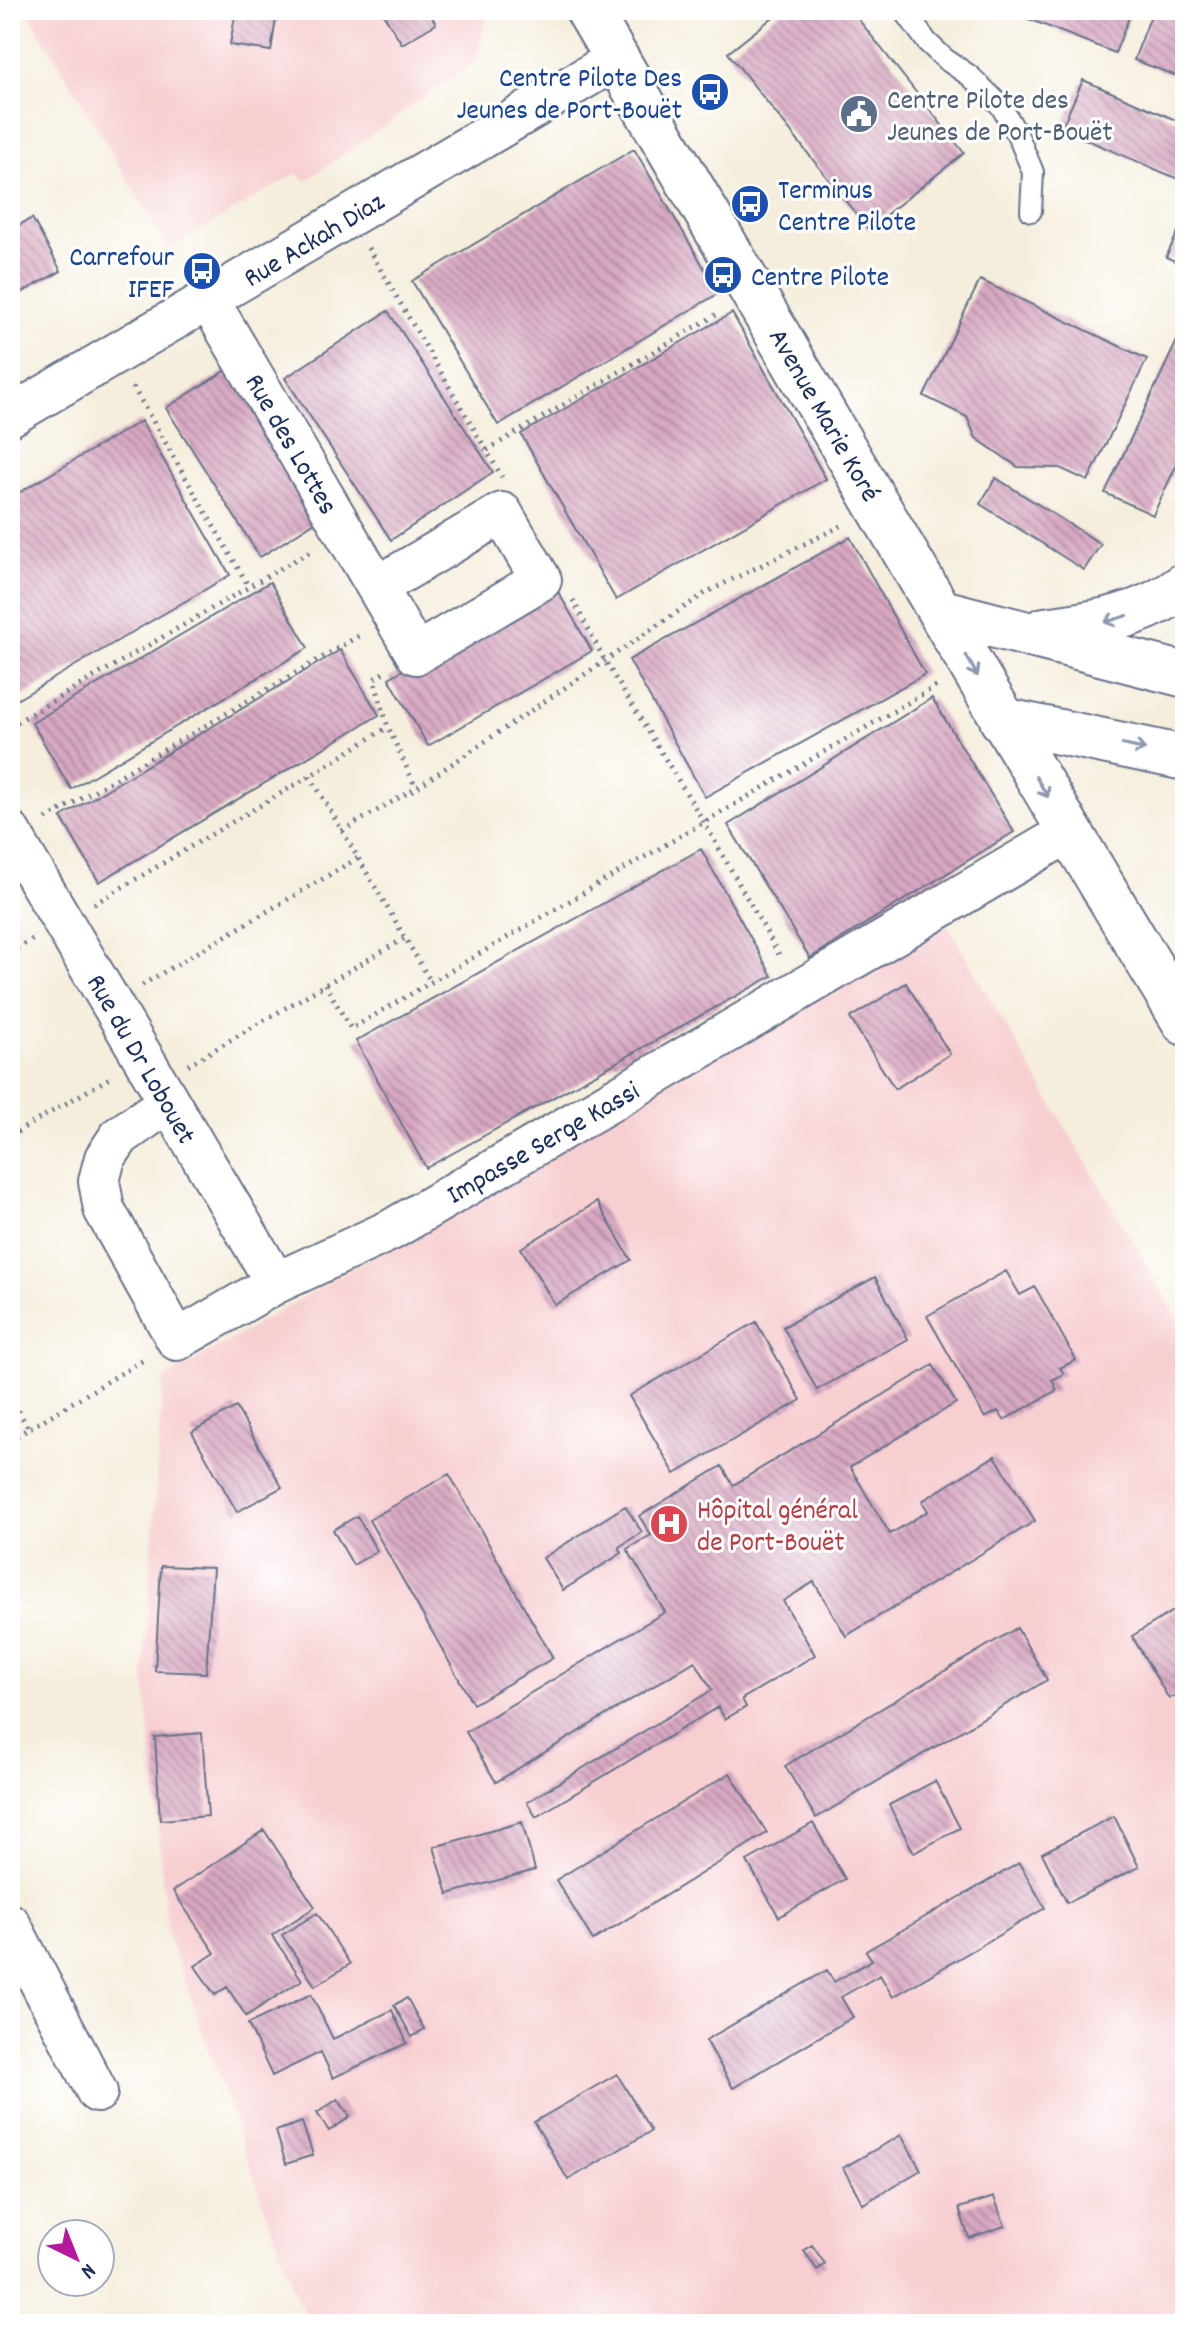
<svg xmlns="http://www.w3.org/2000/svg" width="1195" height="2334" font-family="Dekko,sans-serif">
  <defs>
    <pattern id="building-back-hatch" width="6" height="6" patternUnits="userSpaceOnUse" patternTransform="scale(2)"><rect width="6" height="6" fill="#d8a8c1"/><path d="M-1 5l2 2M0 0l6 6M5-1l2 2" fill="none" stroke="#ae89a0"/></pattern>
  </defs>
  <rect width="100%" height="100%" fill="#fff"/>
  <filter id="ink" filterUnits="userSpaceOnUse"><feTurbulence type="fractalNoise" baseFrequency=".0125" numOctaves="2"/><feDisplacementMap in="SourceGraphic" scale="16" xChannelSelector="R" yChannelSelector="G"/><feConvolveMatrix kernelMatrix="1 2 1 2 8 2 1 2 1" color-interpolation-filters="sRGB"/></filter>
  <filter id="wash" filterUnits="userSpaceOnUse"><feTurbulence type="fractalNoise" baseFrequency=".006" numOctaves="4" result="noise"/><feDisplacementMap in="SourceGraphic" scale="32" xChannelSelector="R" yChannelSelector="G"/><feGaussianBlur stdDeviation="1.8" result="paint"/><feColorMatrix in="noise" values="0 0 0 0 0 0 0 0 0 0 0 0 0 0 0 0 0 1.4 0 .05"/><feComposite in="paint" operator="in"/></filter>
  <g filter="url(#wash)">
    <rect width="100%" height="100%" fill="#f5eedc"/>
    <path fill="#f7cfd1" d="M27,10H490L474,62L306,181L297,173L169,249Z
      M943,918L1185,1331V2324H310L296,2296L167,1932L144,1669L163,1380Z"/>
    <g id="blocks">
      <path fill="url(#building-back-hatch)" d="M236,10L277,12L271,51L230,45Z
        M381,10H428L436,24L402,44Z
        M782,10H851L964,153L868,229L728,53Z
        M1006,10H1132L1115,53Z
        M1153,10H1185V79L1134,60Z
        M1083,80L1185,124V182L1061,129Z
        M634,149L719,293L498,425L412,281Z
        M32,218L61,271L10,299V230Z
        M1182,224L1185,225V266L1166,257Z
        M980,280L1147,359L1088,481L1060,468L1018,467L976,438L967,417L924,396Z
        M388,311L493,472L391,540L285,378Z
        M732,313L826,479L616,600L521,434Z
        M1185,324V447L1153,515L1105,493Z
        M238,363L331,512L260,557L166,408Z
        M141,421L230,575L13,702L10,697V498Z
        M996,478L1101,544L1084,570L980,504Z
        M850,537L925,674L705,797L629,660Z
        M270,582L308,648L71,789L32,723Z
        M553,583L592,651L428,746L389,678Z
        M340,650L379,715L99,882L61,817Z
        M932,698L1014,832L810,958L728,825Z
        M701,849L772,976L426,1168L356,1041Z
        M906,983L950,1054L895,1089L850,1018Z
        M597,1202L631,1260L555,1305L521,1248Z
        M1006,1271L1020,1295L1035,1287L1076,1360L1060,1368L1064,1374L1052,1380L1057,1390L1004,1420L998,1411L985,1418L927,1316Z
        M875,1277L908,1339L817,1390L783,1327Z
        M756,1322L801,1400L675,1474L629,1396Z
        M933,1365L956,1403L850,1467L890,1534L928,1511L922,1501L995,1456L1035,1521L846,1636L814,1582L783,1601L815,1655L742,1699L746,1707L725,1719L718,1707L536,1817L527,1802L712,1690L695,1661L496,1782L466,1732L665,1612L627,1549L651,1535L639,1516L722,1466L733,1485Z
        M236,1407L282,1487L237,1512L192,1432Z
        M449,1474L553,1658L473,1704L369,1520Z
        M625,1506L642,1532L619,1547L622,1553L563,1590L543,1558Z
        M357,1516L377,1551L353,1565L333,1530Z
        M161,1566L213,1568L206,1673L155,1671Z
        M1185,1604V1690L1169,1699L1132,1636Z
        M1017,1628L1047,1680L816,1818L785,1766Z
        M202,1733L208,1816L160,1820L155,1737Z
        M730,1773L767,1833L593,1940L556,1880Z
        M935,1781L960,1828L914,1853L889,1805Z
        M1114,1816L1139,1867L1067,1903L1042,1853Z
        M522,1822L535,1870L448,1894L434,1847Z
        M813,1823L845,1879L779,1917L747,1861Z
        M264,1830L315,1907L272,1935L302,1980L246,2016L227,1987L215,1995L195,1966L215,1953L173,1891Z
        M1019,1863L1045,1908L893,1997L880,1975L841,1997L853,2017L733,2088L706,2040L827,1970L834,1982L872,1960L866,1951Z
        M317,1913L350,1964L315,1986L282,1935Z
        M311,1994L333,2039L392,2010L407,2043L333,2078L321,2052L272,2076L248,2024Z
        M407,1998L424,2029L412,2037L394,2005Z
        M617,2074L651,2131L568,2180L534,2122Z
        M338,2099L350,2117L329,2131L317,2113Z
        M302,2122L313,2155L286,2164L276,2131Z
        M901,2135L921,2170L863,2204L843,2168Z
        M994,2197L1005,2226L969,2238L959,2208Z
        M812,2245L825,2264L817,2270L804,2251Z"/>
    </g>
  </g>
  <g filter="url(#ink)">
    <use href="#blocks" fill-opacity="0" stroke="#67728a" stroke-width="2"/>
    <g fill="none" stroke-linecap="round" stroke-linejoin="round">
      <defs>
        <path id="service" d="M904,10L927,42L945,59L970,76L1001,106L1018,136L1033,172L1031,211"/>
        <path id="minor" d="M208,299L416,654L541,580L502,513L377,587
          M10,416L617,59
          M10,832L276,1283
          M169,1102L120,1136L105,1158L99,1181L104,1209L177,1340L276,1283L391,1230L1069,832
          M10,1924L97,2092"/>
        <path id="secondary" d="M588,10C786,348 982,688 1185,1023
          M942,612L1185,675
          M1044,630C1095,624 1143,617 1185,585
          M1002,720L1185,758"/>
      </defs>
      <use href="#service" stroke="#67728a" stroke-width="24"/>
      <use href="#minor" stroke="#67728a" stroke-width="44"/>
      <use href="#secondary" stroke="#67728a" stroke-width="48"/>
      <path stroke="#67728a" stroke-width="5" stroke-dasharray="2 6" stroke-linecap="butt" d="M368,248L502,477
        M133,387L249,587
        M487,450L719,313
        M573,600L605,661L704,822L781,958
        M383,673L374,679L388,727L416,788
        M10,726L312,550
        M310,776L431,982
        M46,819L362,634
        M342,831L416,788L707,592L843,525
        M94,904L310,776L388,727
        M10,953L33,939
        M325,984L351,1029L940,684
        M142,985L358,858
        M188,1065L405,938
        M10,1136L113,1076
        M10,1397L29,1429
        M10,1440L145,1359"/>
      <use href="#service" stroke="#fff" stroke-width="20"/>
      <use href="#minor" stroke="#fff" stroke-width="40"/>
      <use href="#secondary" stroke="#fff" stroke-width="44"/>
    </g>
    <defs><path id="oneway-shaft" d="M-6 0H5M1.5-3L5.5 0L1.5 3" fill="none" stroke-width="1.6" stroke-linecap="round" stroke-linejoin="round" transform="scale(2)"/></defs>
    <g stroke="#8d97ae">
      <use href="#oneway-shaft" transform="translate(1116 619) rotate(163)"/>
      <use href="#oneway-shaft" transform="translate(972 666) rotate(61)"/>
      <use href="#oneway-shaft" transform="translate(1134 747) rotate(12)"/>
      <use href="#oneway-shaft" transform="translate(1042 787) rotate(59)"/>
    </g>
  </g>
  <defs>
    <symbol id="bus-disc" viewBox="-11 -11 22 22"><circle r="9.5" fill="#1a4fb4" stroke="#fff"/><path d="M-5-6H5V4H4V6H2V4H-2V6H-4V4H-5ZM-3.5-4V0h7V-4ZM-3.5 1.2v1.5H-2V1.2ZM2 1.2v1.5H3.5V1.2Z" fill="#fff"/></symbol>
    <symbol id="civic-disc" viewBox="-11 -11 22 22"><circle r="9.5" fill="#5c6f8a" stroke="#fff"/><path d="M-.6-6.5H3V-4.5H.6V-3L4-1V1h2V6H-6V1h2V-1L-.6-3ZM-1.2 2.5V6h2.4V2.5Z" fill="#fff"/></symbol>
    <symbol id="hospital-disc" viewBox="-11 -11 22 22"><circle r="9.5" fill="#e0444e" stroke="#fff"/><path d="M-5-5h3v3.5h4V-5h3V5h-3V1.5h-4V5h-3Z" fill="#fff"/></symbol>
  </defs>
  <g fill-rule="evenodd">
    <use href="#bus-disc" x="688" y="70" width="44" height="44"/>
    <use href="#civic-disc" x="837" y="92" width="44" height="44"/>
    <use href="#bus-disc" x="728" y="182" width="44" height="44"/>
    <use href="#bus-disc" x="180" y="249" width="44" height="44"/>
    <use href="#bus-disc" x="701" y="253" width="44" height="44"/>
    <use href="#hospital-disc" x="647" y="1502" width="44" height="44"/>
  </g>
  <g text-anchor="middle" stroke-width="6" stroke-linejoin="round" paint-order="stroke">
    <g font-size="28" fill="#164399" stroke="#fff" text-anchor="end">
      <text x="682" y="86">Centre Pilote Des<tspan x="682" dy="32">Jeunes de Port-Bouët</tspan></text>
      <text x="778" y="198" text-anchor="start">Terminus<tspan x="778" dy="32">Centre Pilote</tspan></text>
      <text x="174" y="265">Carrefour<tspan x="174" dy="32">IFEF</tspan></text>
      <text x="751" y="285" text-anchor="start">Centre Pilote</text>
    </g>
    <g font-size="28" fill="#4e5e75" stroke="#fff" text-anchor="start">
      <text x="887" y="108">Centre Pilote des<tspan x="887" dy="32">Jeunes de Port-Bouët</tspan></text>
    </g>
    <g font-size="28" fill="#1b2f5e" stroke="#fff">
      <text transform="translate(313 238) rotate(-31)" y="10">Rue Ackah Diaz</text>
      <text transform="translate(826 414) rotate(60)" y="10">Avenue Marie Koré</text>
      <text transform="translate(293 443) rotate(60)" y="10">Rue des Lottes</text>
      <text transform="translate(143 1058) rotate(60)" y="10">Rue du Dr Lobouet</text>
      <text transform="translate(542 1141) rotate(-30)" y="10">Impasse Serge Kassi</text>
    </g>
    <g font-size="28" fill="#be3a42" stroke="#fff" text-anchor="start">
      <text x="697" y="1518">Hôpital général<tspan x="697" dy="32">de Port-Bouët</tspan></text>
    </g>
  </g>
  <rect width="1195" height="2334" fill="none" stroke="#fff" stroke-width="40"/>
  <g transform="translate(76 2258) rotate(137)"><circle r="38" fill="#ffffff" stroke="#a4acbf" stroke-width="2"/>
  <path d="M0-6L14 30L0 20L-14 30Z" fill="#b5179e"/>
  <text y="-12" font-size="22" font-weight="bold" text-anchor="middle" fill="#1b2f5e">N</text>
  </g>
</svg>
